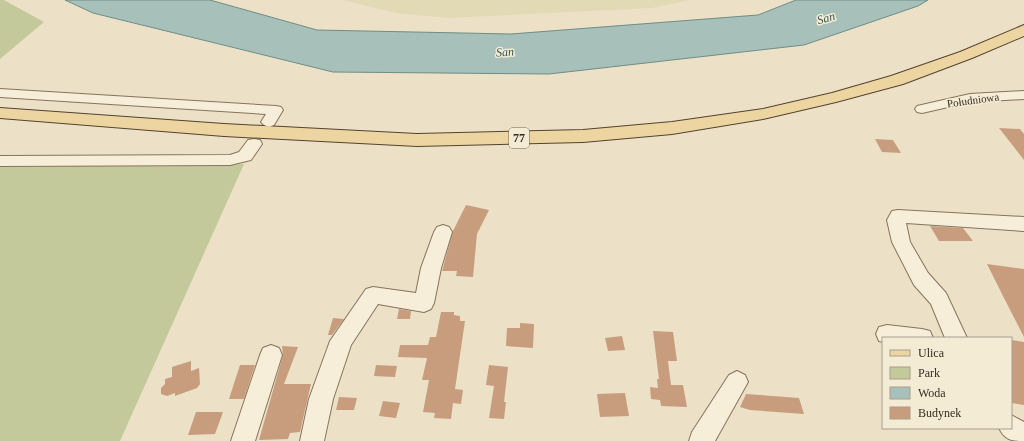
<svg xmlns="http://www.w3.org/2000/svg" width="1024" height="441" font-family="Georgia,serif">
  <rect width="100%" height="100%" fill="#ece1c6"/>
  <path fill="#e1dab4" d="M343,0H690L652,8L448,18L396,13Z"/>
  <path fill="#c4c99b" d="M0,0H4L44,22L0,59Z
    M244,164L120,441H0V167Z"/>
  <path fill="#a7c0b9" stroke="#6e8d86" d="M65,0H210L317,30L511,34L758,15L796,0H928L918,6L804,45L549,74L333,72L93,13Z"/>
  <path fill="#c79d7e" d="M999,128L1020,129L1024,134V160Z
    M875,139L893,140L901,153L882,152Z
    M466,205L489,210L477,234L473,277L456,276L457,271H442L453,231Z
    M930,226L963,228L973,241H939Z
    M987,264L1024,269V337L1006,302Z
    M399,309L411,311L410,319H397Z
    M441,312H454V315L460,316V321H465L455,389L463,390L461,404L453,403L451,419L434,418L435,413L423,412L429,380H422L427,358L398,357L400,345H428L430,337H436Z
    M333,318L344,319L332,335H328Z
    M520,323L534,324L533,348L506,346L507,328H520Z
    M653,331L673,332L677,361H668L671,385H683L687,407L661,406L660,400L651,399L650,387L658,388L657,379H659Z
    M622,336L625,350L608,351L605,338Z
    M1011,340L1024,342V405L1011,403Z
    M282,346L298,347L284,384H311L300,432L290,433L288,439L259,440L283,355Z
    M191,361V371L199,368L200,384L197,388L175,396V393L167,396L161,394V388L165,384V379L172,377V367Z
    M240,365H255L244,399H229Z
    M376,365L397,366L395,377L374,376Z
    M489,365L508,367L504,402H506L504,419L489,418L494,386L486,385Z
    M625,393L629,416L600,417L597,394Z
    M746,394L799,398L804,414L750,410L740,407Z
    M339,397L357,398L354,410H336Z
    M383,401L400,403L396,418L379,416Z
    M196,412H223L215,434L188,435Z"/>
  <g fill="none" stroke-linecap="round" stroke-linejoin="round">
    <defs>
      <path id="minor" d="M0,89L276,106L281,107L283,110L274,125L269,127L264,125L261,122L266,114L0,97Z
        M1024,91V99L970,102L922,113L917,112L915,109L917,106L970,94Z
        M254,139L260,140L262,144L251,160L230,165L0,166V156L230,155L239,152L248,140Z
        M898,210L1024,217V231L906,223L910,242L928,273L946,293L967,338H945L931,304L914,285L892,242L887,220L892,211Z
        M443,225L449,227L452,232L441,268L434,303L431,309L424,312L378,304L351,345L333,399L324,441H300L309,399L330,341L366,289L373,287L416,293L421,268L434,232L437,227Z
        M887,325L922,329L930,331L933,338H883V342L879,341L876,334L879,327Z
        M271,345L279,348L282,355L255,441H231L260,355L263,348Z
        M737,371L745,375L748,382L715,441H689L692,432L729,375Z
        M1011,415L1024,422V441C1011,441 1005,440 999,428H1011Z"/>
      <path id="major" d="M1024,25V36L972,58L903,84L836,102L763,119L672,134L583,142L417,146L224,136L0,118V108L224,124L417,134L583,130L672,122L763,109L832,93L891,76L960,52Z"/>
    </defs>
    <use href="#minor" stroke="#86735d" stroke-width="2"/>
    <use href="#major" stroke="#544231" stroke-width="2"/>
    <use href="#minor" fill="#f7eed9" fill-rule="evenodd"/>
    <use href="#major" fill="#ecd5a1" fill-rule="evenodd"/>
  </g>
  <g text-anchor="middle" stroke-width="3" stroke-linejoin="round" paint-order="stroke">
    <g font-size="11" fill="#372b20" stroke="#f4ebd5">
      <text transform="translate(973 100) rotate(-8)" y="4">Południowa</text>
    </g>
    <g font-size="12" font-style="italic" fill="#305654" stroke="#f4ebd5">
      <text transform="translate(826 18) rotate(-15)" y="4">San</text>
      <text transform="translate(505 52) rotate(-4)" y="4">San</text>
    </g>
    <rect fill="#f4ebd5" stroke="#706556" stroke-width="1" x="509" y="128" width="20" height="20" rx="3"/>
    <g font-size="12" font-weight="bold" fill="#372b20">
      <text x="519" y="142">77</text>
    </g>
  </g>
  <rect x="882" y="337" width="130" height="92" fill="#f4ebd5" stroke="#a89e8d"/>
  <rect x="890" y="350" width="20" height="6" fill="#ecd5a1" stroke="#a89e8d"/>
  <text x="918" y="357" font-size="12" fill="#372b20">Ulica</text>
  <rect x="890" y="367" width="20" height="12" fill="#c4c99b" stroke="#a89e8d"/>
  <text x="918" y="377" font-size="12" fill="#372b20">Park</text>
  <rect x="890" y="387" width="20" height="12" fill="#a7c0b9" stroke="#a89e8d"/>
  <text x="918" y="397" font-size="12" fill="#372b20">Woda</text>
  <rect x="890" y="407" width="20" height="12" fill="#c79d7e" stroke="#a89e8d"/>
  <text x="918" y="417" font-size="12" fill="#372b20">Budynek</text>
</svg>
